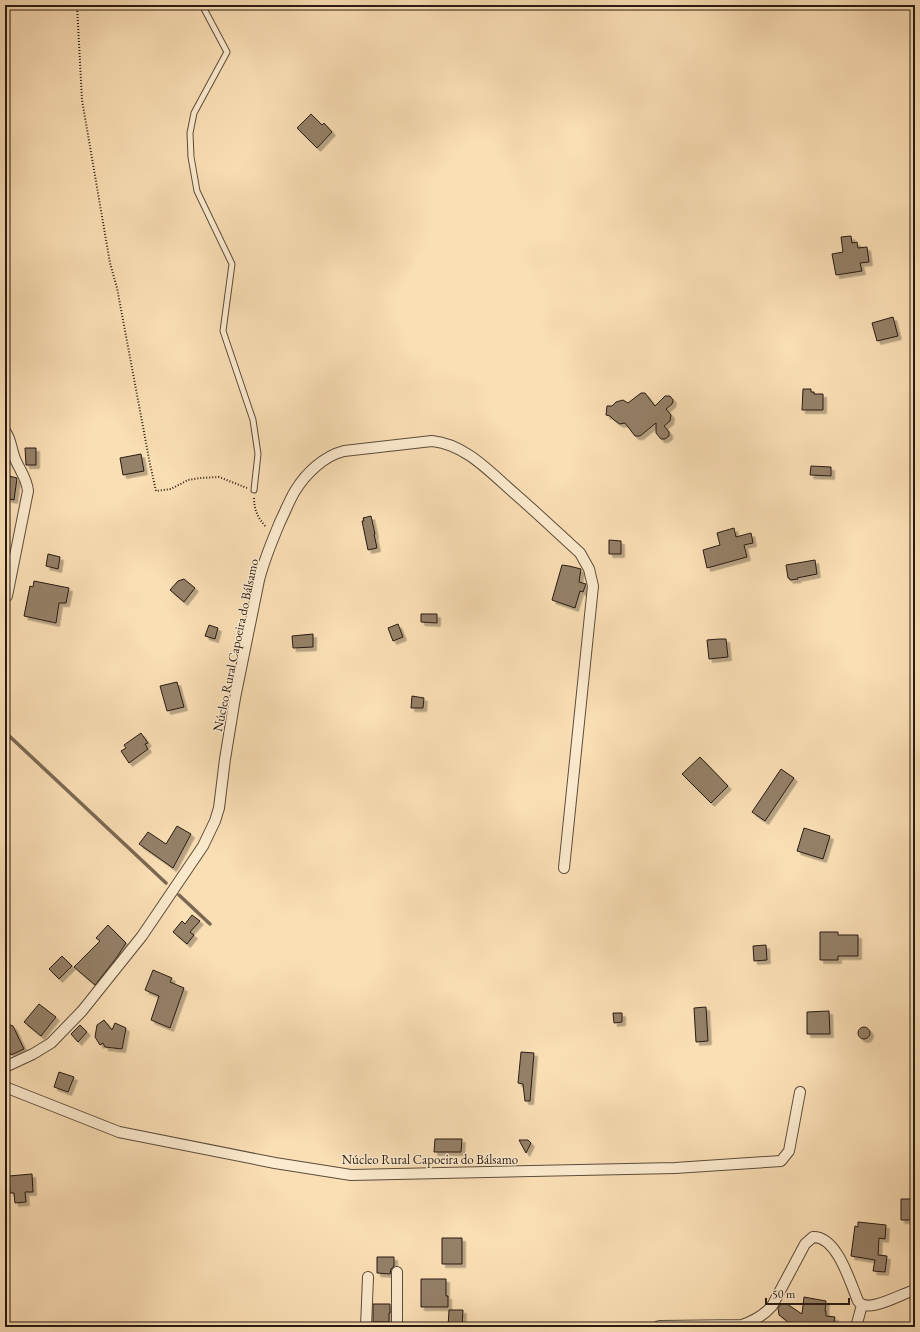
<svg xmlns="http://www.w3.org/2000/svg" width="920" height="1332" font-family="'EB Garamond',serif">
  <defs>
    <filter id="shadow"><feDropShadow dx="3.5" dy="3.5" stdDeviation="0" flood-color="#0004"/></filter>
  </defs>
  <rect width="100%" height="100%" fill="#fadeb4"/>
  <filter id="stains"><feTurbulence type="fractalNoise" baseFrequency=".005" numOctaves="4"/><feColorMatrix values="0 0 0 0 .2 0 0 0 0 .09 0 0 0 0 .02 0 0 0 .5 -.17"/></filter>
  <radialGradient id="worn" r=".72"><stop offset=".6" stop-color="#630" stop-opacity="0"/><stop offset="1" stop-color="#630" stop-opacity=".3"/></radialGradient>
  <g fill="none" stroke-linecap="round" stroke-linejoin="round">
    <path stroke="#7b6853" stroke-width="3.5" d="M5,732L166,883
      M179,895L210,924"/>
  </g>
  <path fill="#958067" stroke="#281b13" filter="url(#shadow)" d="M311,114L322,125L324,123L332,132L317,148L297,128Z
    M851,236L852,243L857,242L858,248L867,247L869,262L860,263L862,271L836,275L832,254L843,252L841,237Z
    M893,317L898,336L877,341L872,323Z
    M803,389H811V392H814V394H823V410H802Z
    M641,393H645L655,406L665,396H670L673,400L672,404L666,409L671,415L670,421L664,426L669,432V436L665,439H661L656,433V423L640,436H635L625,423L620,424L614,420L610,416L606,415L607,406H612L616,402L623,400L628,403Z
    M25,448H36V465H26Z
    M141,454L144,471L123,475L120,458Z
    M811,466L831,467V476L810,475Z
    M5,475L17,478L14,500L5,498Z
    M371,516L375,534H374L377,548L368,550L362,521H364L363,518Z
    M734,528L736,537L751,533L753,543L744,545L747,557L707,568L703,550L720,545L717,533Z
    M609,540L621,541V554H609Z
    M48,554L60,557L58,569L46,566Z
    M815,560L817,574L797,578L798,579L790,580L789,578H788L786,565Z
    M562,565L569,566L581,569L579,582L586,584L583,592L580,591L575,608L552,600Z
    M184,579L195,588L184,602L170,590L178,581Z
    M34,581L69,588L66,603H59L56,623L24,616L30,586L33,587Z
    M421,614H437V623L421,622Z
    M398,624L403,637L393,641L388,628Z
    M209,625L218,628L215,639L205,636Z
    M313,634V647L293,648L292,636Z
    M719,639H726L728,657L709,659L707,640Z
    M177,682L184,707L167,711L160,686Z
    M412,696L424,698L423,708H411Z
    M141,733L148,743L145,744L148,749L129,763L121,751L126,748L124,745Z
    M700,757L728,786L711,803L682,774Z
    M781,769L794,778L765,821L752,812Z
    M177,826L191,834L173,868L139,844L148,832L166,844Z
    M804,828L830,836L823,859L797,851Z
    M192,915L200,921L190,932L194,935L187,944L173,932L182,921L185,924Z
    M108,925L126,943L117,957L95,985L74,967L100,941L96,938Z
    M820,932H838V935H858V956H838V960H820Z
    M766,945L767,960L754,961L753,946Z
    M62,956L72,966L59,979L49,969Z
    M153,970L172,978L170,982L184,988L170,1028L151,1020L159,996L145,990Z
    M39,1004L56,1017L41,1036L24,1022Z
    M706,1007L708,1041L696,1042L694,1008Z
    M829,1011L830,1034H807V1012Z
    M613,1013H622V1022L614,1023Z
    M104,1020L112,1030L115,1023L126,1028L122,1049L105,1047L103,1043L100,1045L95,1037L97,1025Z
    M5,1023L13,1026L24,1049L11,1055L5,1043Z
    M80,1025L87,1032L78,1042L71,1034Z
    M858 1033a6 6 0 1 1 12 0a6 6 0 1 1-12 0Z
    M521,1052L534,1053L530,1101H525L523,1084L518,1083Z
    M59,1072L74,1077L68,1092L54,1087Z
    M435,1139H462L461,1152H434Z
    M519,1140H528L531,1143L526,1153Z
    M32,1174L33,1192H25L26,1202L15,1203L14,1193H10L9,1176Z
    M901,1199H915V1220H901Z
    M858,1222L886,1225L885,1239L879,1238L878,1255L887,1256L885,1272L873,1271L875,1260L851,1256L855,1226L858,1227Z
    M442,1238H462V1264H442Z
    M377,1257H394V1266L391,1269L390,1274L377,1273Z
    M421,1279H446V1296H448V1307H421Z
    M804,1297L826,1301L825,1311H826V1316L835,1317L833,1327H800L790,1325L787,1321L779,1315L778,1308L781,1304H787L802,1314Z
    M373,1304H390V1313H389V1322H373Z
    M449,1310H463L462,1327H448Z"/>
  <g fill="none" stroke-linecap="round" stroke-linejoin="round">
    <defs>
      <path id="lane" d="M202,5L227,52L194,113L190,133L191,157L197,191L232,264L223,331L253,420L258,454L254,490"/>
      <path id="street" d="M5,431C12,440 11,451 16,461C21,472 27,479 28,491L7,596
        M5,1067L33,1054L51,1043L82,1011L142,936L203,846L215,821L219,808L225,759L235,698L259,580C264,560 272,541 280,522C285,512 289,501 295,491C306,473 324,456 344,451L432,441C465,444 490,472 514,493C536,512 558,533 580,553L589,569L593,586L564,868
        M5,1087L119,1132L275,1163L351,1175L675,1168L781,1161L789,1151L800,1092
        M366,1327L368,1277
        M397,1327V1272
        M657,1327L660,1326L742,1325C754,1321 764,1315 772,1306L805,1244L813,1237C837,1236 850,1282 858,1301C867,1315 902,1293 915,1290
        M856,1327L862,1305"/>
    </defs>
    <use href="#lane" stroke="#5c4c3b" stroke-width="7"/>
    <use href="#street" stroke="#5c4c3b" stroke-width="12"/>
    <path stroke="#281b13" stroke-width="2" stroke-dasharray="1 2" stroke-linecap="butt" d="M77,5L82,100L110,263L117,288L150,464L156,491L171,489L188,480L200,478L219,477L247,488
      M254,498C254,510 258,518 266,527"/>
    <use href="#lane" stroke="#fceace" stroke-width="5"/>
    <use href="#street" stroke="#fceace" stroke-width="10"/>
  </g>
  <g text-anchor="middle" stroke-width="3" stroke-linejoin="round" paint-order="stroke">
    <g font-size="13" fill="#281b13" stroke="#fceace">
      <text transform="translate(235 645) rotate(-78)" y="5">Núcleo Rural Capoeira do Bálsamo</text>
      <text x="430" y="1164">Núcleo Rural Capoeira do Bálsamo</text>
    </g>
  </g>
  <rect width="920" height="1332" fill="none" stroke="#fadeb4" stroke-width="20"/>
  <rect x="6" y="6" width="908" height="1320" fill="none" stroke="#281b13" stroke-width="2"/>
  <rect x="10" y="10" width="900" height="1312" fill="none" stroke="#281b13"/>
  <path d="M766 1298v6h83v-6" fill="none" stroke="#281b13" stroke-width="2"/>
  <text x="772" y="1298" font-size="12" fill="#281b13" stroke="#fceace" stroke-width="3" paint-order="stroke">50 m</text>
  <rect width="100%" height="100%" filter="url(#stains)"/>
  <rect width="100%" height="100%" fill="url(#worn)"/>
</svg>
